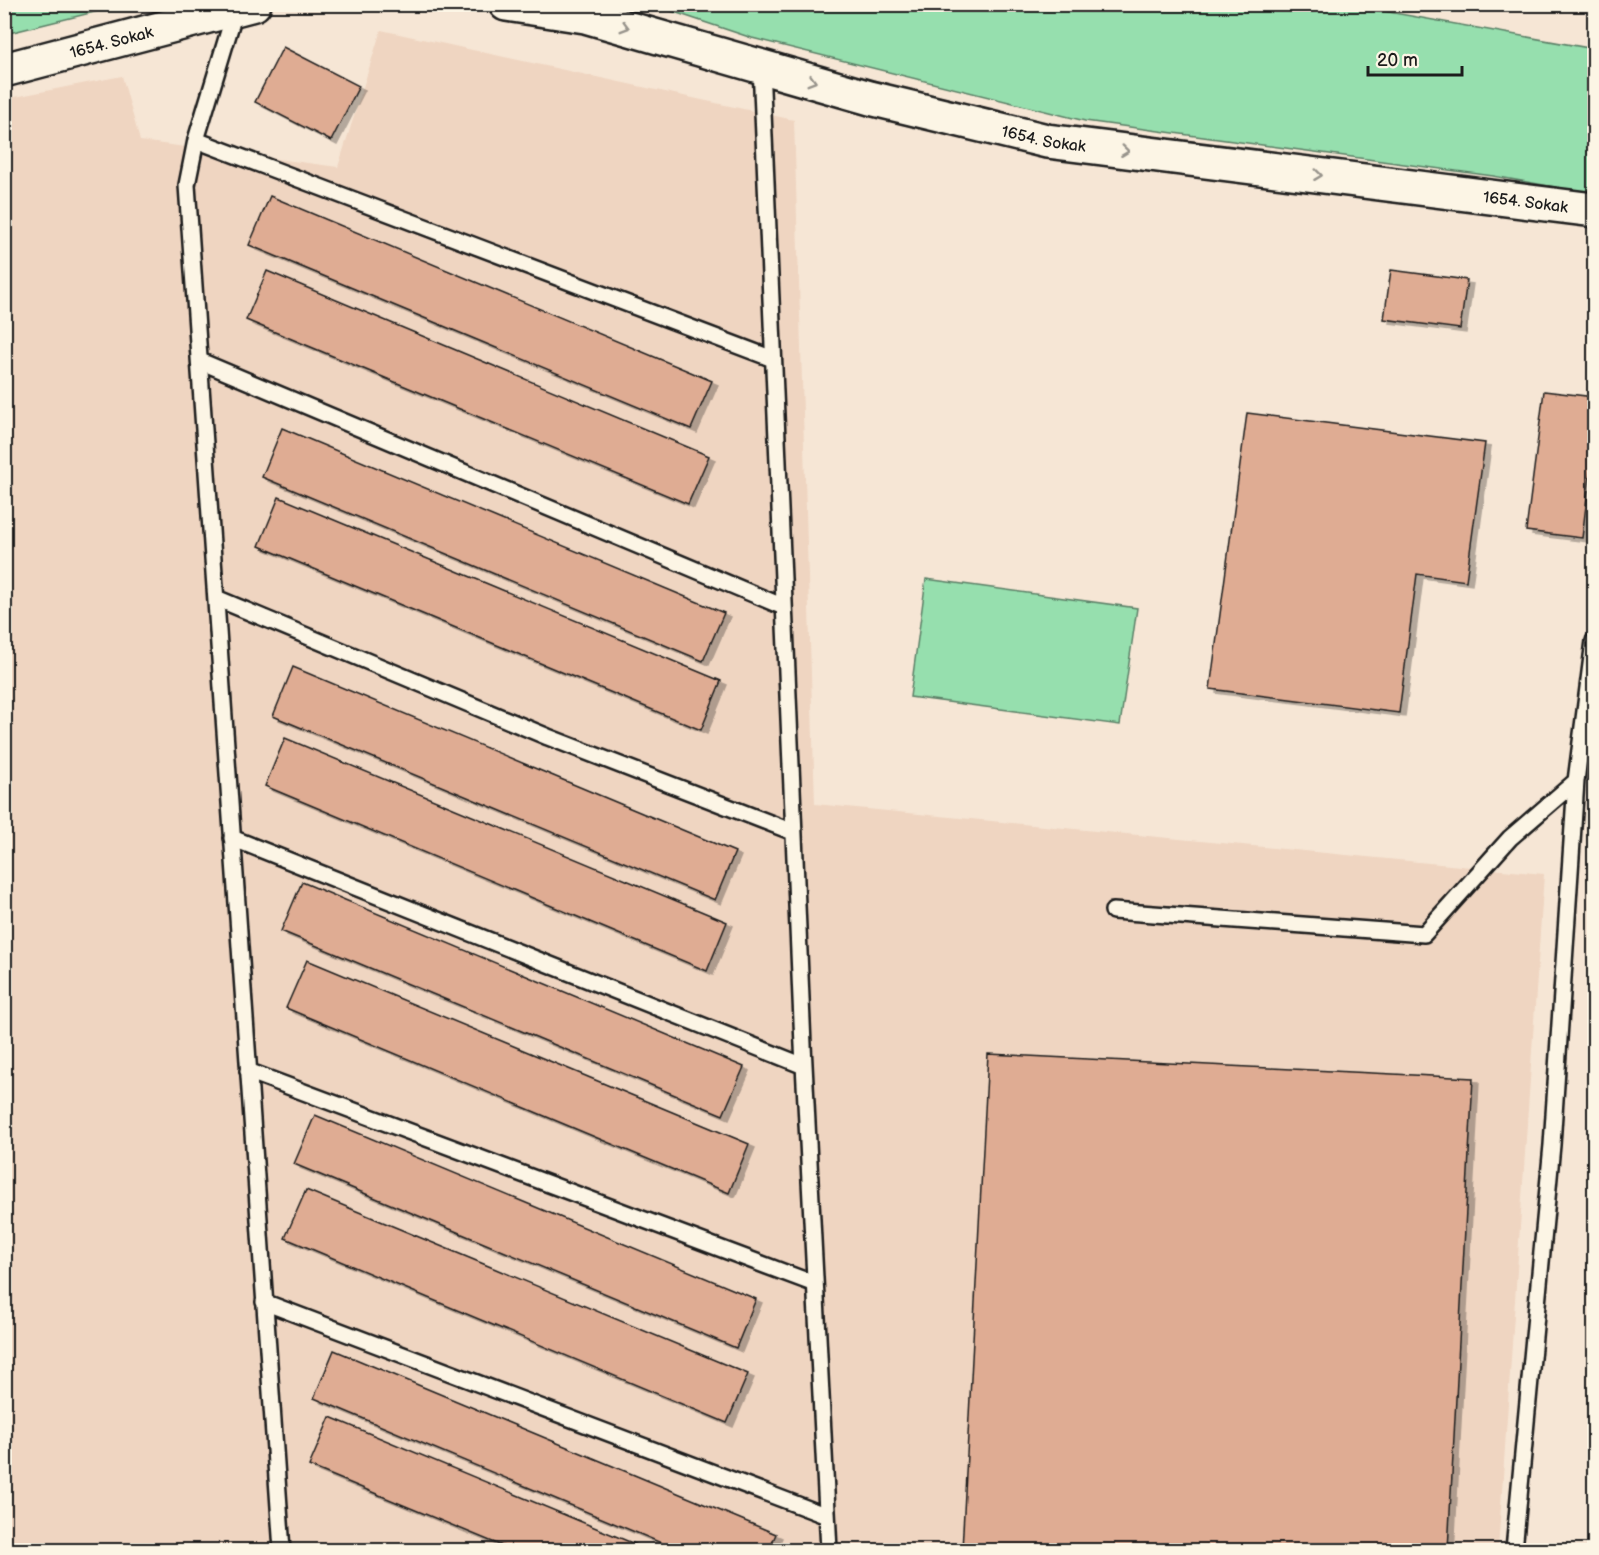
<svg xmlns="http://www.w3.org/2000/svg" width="1599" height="1555" font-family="'Balsamiq Sans',sans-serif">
  <defs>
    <filter id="shadow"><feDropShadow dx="6" dy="4" stdDeviation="0" flood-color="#0004"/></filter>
  </defs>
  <rect width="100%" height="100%" fill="#f6e6d5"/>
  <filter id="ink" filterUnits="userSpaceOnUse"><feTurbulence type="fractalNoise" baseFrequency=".0167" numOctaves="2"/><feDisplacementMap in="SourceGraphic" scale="12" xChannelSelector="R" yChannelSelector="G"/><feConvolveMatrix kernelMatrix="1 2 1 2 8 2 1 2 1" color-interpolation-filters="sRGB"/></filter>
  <g filter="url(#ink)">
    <path fill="#efd5c1" d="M381,30L794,120L815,804L1544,874L1498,1550H5V99L122,76L140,141L338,167Z"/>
    <path fill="#96dfae" stroke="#597e65" stroke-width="1.5" d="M5,4H123V5L5,34Z
      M653,5H1350L1594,49V194L1493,176L1085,121L752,38Z
      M926,579L1137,608L1120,725L910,697Z"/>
    <path fill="#dfac93" stroke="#1c1c1c" stroke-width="1.5" filter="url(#shadow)" d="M283,47L359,86L331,141L255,102Z
      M270,196L712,381L691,429L249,245Z
      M1391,270L1467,280L1460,329L1384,319Z
      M267,271L709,456L688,504L246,320Z
      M1544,391L1594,397V440L1582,538L1526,531Z
      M1247,413L1485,443L1466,581L1417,574L1399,713L1210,689Z
      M282,428L724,613L703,661L262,477Z
      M279,497L721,681L701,730L259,546Z
      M293,667L735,852L715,900L273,716Z
      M285,738L727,922L707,971L265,786Z
      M302,882L744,1067L723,1115L281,931Z
      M307,960L749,1144L729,1193L286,1008Z
      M988,1054L1473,1078L1448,1550H962Z
      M315,1115L756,1299L736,1348L294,1164Z
      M306,1190L748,1374L727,1423L285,1238Z
      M334,1350L776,1534L769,1550H678L314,1398Z
      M330,1417L649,1550H512L309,1466Z"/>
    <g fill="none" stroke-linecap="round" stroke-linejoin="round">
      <defs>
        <path id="service" d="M236,8L196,140L187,185L282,1550
          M761,66L803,1045L829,1550
          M196,140L773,359
          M200,361L784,607
          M216,598L548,737L793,832
          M232,838L804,1066
          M1113,911L1424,934L1510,838L1576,781
          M248,1071L815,1284
          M264,1302L827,1516
          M1514,1550L1552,1145L1576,781L1594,641"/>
        <g id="primary">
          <path id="s1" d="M506,4L585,16L870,98L1047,141L1594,210"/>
          <path id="s2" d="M4,70L254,4"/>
        </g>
      </defs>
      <use href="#service" stroke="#1c1c1c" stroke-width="20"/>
      <use href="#primary" stroke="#1c1c1c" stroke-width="38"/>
      <use href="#service" stroke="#fcf5e5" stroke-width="15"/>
      <use href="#primary" stroke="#fcf5e5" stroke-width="33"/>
    </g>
    <defs><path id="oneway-chevron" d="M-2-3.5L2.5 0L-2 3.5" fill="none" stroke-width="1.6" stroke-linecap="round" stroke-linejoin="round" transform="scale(1.5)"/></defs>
    <g stroke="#97938b">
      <use href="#oneway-chevron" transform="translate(625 27) rotate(16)"/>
      <use href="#oneway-chevron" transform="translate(812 81) rotate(16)"/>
      <use href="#oneway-chevron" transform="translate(1125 151) rotate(7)"/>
      <use href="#oneway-chevron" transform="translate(1318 175) rotate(7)"/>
    </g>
  </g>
  <g text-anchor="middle" stroke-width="4.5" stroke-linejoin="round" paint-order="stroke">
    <g font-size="16" fill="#1c1c1c" stroke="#fcf5e5">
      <text dy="6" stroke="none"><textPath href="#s2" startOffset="111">1654. Sokak</textPath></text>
      <text dy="6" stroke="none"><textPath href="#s1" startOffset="555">1654. Sokak</textPath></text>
      <text dy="6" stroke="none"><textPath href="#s1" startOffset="1041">1654. Sokak</textPath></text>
    </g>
  </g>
  <rect width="1599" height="1555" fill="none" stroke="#fcf5e5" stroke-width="24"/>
  <rect x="12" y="12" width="1575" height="1531" fill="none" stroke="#1c1c1c" stroke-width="2" filter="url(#ink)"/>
  <path d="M1368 66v9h94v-9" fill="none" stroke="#1c1c1c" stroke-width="3"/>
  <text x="1377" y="66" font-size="18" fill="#1c1c1c" stroke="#fcf5e5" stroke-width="4.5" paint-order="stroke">20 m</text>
</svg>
